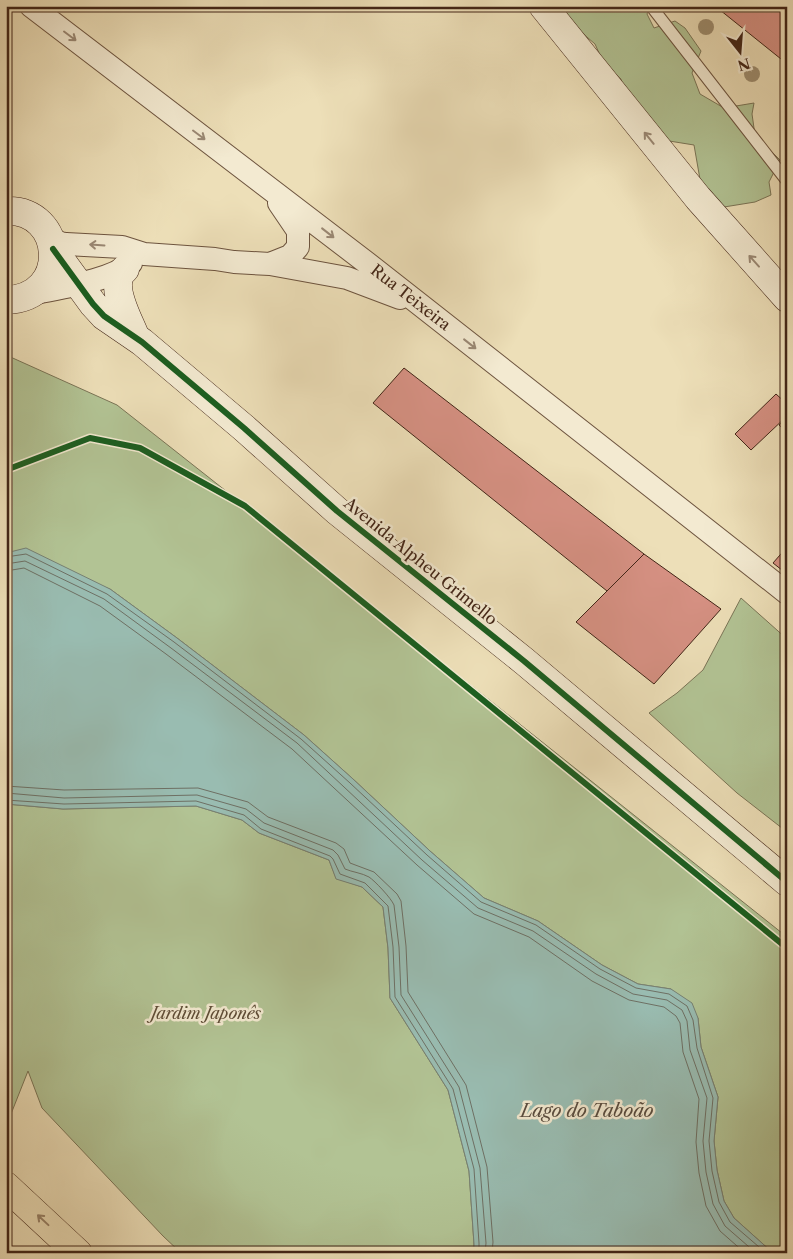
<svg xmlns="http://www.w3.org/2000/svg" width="793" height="1259" font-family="'Libre Caslon Text',serif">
  <rect width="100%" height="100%" fill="#eddfb8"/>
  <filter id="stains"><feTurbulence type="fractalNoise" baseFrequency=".004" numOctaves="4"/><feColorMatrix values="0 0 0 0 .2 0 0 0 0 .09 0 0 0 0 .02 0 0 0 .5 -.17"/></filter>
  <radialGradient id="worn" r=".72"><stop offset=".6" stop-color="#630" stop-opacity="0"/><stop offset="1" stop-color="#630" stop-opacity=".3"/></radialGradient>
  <path fill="#b2c394" stroke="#7a7456" d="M551,6H650L647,14L654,28L675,21L685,28L701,51L692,73L700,94L724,108L754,103L752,114L756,142L769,149L780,160L769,182L771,195L755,202L724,207L701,185L694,145L663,140L624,90L621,79L604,64L595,44Z
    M6,355L117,405L335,577L787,937V1253H773L734,1218L724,1201L717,1170L714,1141L718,1097L701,1047L698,1018L671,989L638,984L602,965L538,921L484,898L430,851L353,779L304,735L177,638L110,589L6,553Z
    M741,598L787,639V832L737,793L649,713L677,693L703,670Z
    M6,804L63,809L196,806L242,820L259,833L329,860L336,878L362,887L383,907L388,948L390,998L448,1090L469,1171L474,1244V1253H181L163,1236L42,1108L28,1071L9,1119L6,1117Z"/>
  <path fill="#99bcb1" stroke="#768073" d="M26,548L110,589L177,638L304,735L353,779L430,851L484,898L538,921L602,965L638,984L671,989L692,1003L698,1018L701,1047L718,1097L714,1141L717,1170L724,1201L734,1218L773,1253H474V1244L469,1171L448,1090L390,998L388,948L383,907L362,887L336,879L329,860L259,833L242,820L196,806L63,809L6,804V553Z"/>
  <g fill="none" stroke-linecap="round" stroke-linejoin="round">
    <path stroke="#6e7064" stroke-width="1" d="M6,557L26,554L107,594L174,642L301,739L350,783L427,855L481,902L536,925L600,969L636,988L669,994L687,1006L693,1020L697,1048L713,1098L709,1141L712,1171L719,1202L730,1222L766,1253
      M6,564L25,561L104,599L171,648L297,743L422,860L478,908L533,931L596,974L633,994L667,1000L682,1010L687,1021L690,1050L707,1098L703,1141L706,1172L713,1204L725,1226L756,1253
      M6,571L24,568L100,606L166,654L292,749L417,865L474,914L529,937L592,981L629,1000L664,1007L676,1016L680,1023L683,1052L699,1099L696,1142L699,1173L706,1206L720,1231L745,1253
      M6,786L64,790L198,788L248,802L268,817L336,843L344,849L350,863L374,872L397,894L401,901L406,946L408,992L466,1085L487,1167L493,1242L492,1253
      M6,793L64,798L197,795L246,809L264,823L333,850L338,855L345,869C352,872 362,873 369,877C375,881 391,898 394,905L399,947L401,995L459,1087L480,1168L486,1243L485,1253
      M6,800L64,804L196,801L244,815L261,829L330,856L333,859L340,874L365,883L388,906L393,947L395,997L453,1089L474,1169L479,1243V1253"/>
  </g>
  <path fill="#d59082" stroke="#422517" d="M715,6H787V49L781,59Z
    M404,368L644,554L607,591L373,403Z
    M776,394L787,404V416L751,450L735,434Z
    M787,417V433L779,425Z
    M787,547V574L773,563Z
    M644,554L721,609L654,684L576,622Z"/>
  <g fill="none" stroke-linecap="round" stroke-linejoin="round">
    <defs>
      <path id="lane" d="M651,6L787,181"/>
      <path id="street" d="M31,6L367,263L787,593
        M49,237L60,243L66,244L122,247L144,254L215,259L234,262L270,264L347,278L400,298
        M270,264L290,256L298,247V231L279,203
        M31,294C58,288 111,281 131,263"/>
      <path id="secondary" d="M543,6L698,198L787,298
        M6,211C65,208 72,298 6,300
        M53,249L93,304L104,316L142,342L244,428L337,511L524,661L787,882
        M125,269C123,271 121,273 120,275C112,292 129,320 135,336"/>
      <path id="primary" d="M6,1186L78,1253"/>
    </defs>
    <use href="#lane" stroke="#6d543f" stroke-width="13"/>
    <use href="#street" stroke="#6d543f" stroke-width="24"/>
    <use href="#secondary" stroke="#422517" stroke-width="29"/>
    <use href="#primary" stroke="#422517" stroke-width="29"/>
    <use href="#lane" stroke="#f3ead1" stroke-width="11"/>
    <use href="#street" stroke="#f3ead1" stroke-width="22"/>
    <use href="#secondary" stroke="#f3ead1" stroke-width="28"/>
    <use href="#primary" stroke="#eddfb8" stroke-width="28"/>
    <defs>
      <path id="cycleway" d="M53,249L93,304L104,316L142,342L244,428L337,511L524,661L787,882
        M6,470L90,438L140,448L245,506L787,948"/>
    </defs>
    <use href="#cycleway" stroke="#f3ead1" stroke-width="9"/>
    <use href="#cycleway" stroke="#1b5e20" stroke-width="6"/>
  </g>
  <g fill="#9e8e70">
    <circle cx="706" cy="27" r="8"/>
    <circle cx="752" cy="74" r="8"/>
  </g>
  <defs><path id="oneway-shaft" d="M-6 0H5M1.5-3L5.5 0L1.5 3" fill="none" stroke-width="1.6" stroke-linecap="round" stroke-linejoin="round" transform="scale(1.25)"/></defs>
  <g stroke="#9a8874">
    <use href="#oneway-shaft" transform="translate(70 36) rotate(37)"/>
    <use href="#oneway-shaft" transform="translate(199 135) rotate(37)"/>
    <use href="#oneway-shaft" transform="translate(649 138) rotate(-129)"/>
    <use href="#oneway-shaft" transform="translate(328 233) rotate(38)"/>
    <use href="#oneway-shaft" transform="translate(97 245) rotate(-176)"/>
    <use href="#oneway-shaft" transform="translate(754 261) rotate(-132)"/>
    <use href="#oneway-shaft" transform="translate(470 344) rotate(38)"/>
  </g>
  <use stroke="#988268" href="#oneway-shaft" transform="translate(43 1220) rotate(-137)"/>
  <g text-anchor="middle" stroke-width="5" stroke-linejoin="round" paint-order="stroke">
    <g font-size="16" fill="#422517" stroke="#f3ead1">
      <text transform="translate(411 297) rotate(38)" y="6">Rua Teixeira</text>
      <text transform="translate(421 561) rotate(39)" y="6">Avenida Alpheu Grimello</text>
    </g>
    <g font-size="16" font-style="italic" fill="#5e4c36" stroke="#f3ead1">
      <text x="206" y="1019">Jardim Japonês</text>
    </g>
    <g font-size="18" font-style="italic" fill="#584b3e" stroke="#f3ead1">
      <text x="587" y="1117">Lago do Taboão</text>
    </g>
  </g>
  <rect width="793" height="1259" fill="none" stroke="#eddfb8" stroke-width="25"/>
  <rect x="8" y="8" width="778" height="1244" fill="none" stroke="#422517" stroke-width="2.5"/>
  <rect x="12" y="12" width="768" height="1234" fill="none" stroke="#422517"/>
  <g transform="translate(740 52) rotate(163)" stroke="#f3ead1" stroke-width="4" paint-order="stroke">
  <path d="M0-4L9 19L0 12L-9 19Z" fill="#422517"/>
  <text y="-8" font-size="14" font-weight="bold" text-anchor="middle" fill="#422517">N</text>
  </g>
  <rect width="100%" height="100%" filter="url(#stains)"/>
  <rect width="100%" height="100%" fill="url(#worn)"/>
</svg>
